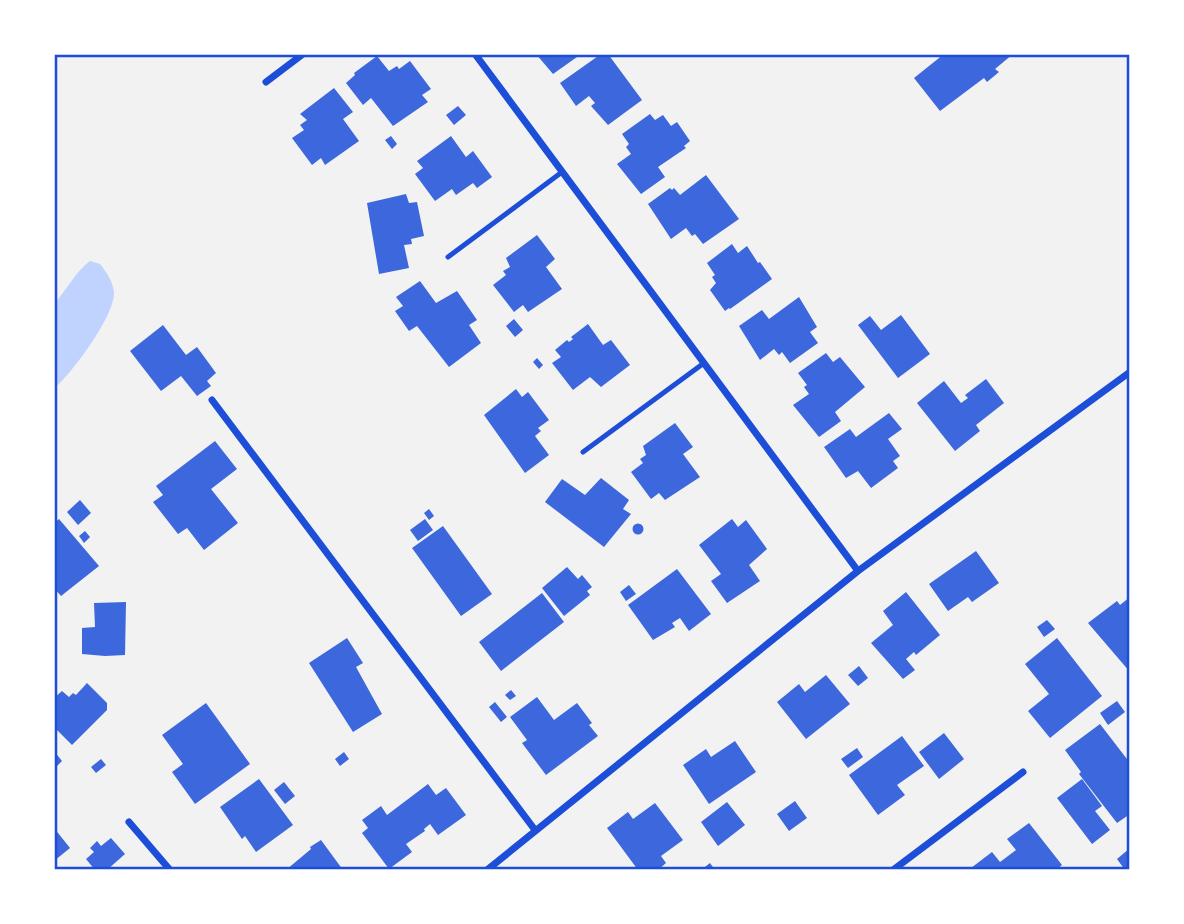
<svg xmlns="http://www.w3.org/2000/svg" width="1184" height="924" font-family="Arial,sans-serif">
  <rect width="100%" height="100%" fill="#f2f2f2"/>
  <path fill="#bfd3fe" d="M90,261L100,264C107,273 113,281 114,293C114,317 72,373 54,389V304C66,291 76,271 90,261Z"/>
  <path fill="#3d67dc" d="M536,54H575L577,57L553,74Z
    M601,54H608L642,100L608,125L591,106L595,103L589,96L576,106L560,83Z
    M944,54H1013L995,69L999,72L987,82L984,78L940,111L914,78Z
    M377,56L389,71L397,66L399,69L410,61L431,89L422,95L428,102L393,126L371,98L363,105L346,83L355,75L354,73Z
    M334,88L353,112L343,119L359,141L325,165L321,158L312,165L292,138L304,130L300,125L307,120L300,114Z
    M458,106L466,115L454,125L446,115Z
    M650,114L655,120L663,115L671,126L677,122L690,141L684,146L686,148L658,167L665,177L641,194L617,164L631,154L626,147L629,144L622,134Z
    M391,136L397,144L392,149L385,140Z
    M451,136L466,157L473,151L492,177L477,188L473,183L456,195L452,189L435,201L415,174L423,168L417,161Z
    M706,175L739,219L703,244L695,234L692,236L686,228L671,239L648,204L670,188L672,190L674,188L680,195Z
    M406,194L409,203L417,202L424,236L411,239L412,244L404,245L409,268L379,274L367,203Z
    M537,235L555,259L546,267L562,289L528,312L523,305L514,312L493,285L506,275L503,271L510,267L506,258Z
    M732,244L738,253L747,246L758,263L760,262L772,279L730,309L729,308L725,311L710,290L716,283L712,277L715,275L707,263Z
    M420,281L436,303L457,291L477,320L469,325L481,343L449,367L417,326L409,331L395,311L403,306L396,297Z
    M799,297L817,327L810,332L818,343L790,363L782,352L779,355L774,349L760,360L739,326L762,310L769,319Z
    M901,315L930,354L898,378L858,325L870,316L881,330Z
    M514,319L523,330L515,337L506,326Z
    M588,324L603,345L611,340L630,365L601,387L590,377L573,390L552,363L561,357L555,350L567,340L569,342L573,339L571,337Z
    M163,325L186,355L197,347L216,373L207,381L211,386L197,396L181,376L161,391L130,351Z
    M826,353L833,362L840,357L865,387L835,412L841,421L819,437L793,405L809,394L804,387L807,385L798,373Z
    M537,358L543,365L539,369L533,362Z
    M986,379L1004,403L976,425L980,431L955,451L917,403L944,381L961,403L968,398L965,395Z
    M516,389L522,397L528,392L549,420L538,428L541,431L535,436L549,455L525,473L484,415Z
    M889,413L902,429L888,439L900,456L893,461L898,468L871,488L858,471L846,478L824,447L850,429L856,437Z
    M675,423L693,447L683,454L700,477L665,500L659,493L651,499L631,472L643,463L640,459L646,455L643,446Z
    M215,441L237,469L211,489L238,523L204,550L187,528L178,534L153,502L163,495L156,486Z
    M601,478L629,500L623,509L631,514L604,547L545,502L562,479L585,495Z
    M80,500L91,513L78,525L67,512Z
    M429,509L434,516L429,520L424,513Z
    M59,519L99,566L61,596L54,588V523Z
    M425,519L433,530L418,541L410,530Z
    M732,519L738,527L746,520L767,549L749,565L760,581L727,603L711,581L721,574L699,545Z
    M632.5 529a5.5 5.5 0 1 1 11 0a5.5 5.5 0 1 1-11 0Z
    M443,526L492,594L461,616L412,548Z
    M85,531L90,537L84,543L79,536Z
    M976,551L999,583L972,602L968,597L948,611L929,584Z
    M567,567L578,579L582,575L592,587L587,591L590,595L564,616L542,588Z
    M677,569L711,614L689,631L680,618L672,623L675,627L653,640L628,605Z
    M629,585L636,594L626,601L620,592Z
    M906,592L940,635L916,655L914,652L906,659L915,670L903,679L871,643L893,625L883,611Z
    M542,593L564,622L501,671L479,642Z
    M1130,597V672L1088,623L1117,601L1120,605Z
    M126,602L125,655L105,656L82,654V628L95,627L94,603Z
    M1047,620L1055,629L1044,637L1037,627Z
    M347,638L363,663L356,667L382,714L353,732L309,663Z
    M1057,638L1102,696L1050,738L1028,711L1049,694L1025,664Z
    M859,666L868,678L858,686L848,675Z
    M826,675L850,704L806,739L777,702L799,684L805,692Z
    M87,683L107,703V710L72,745L54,727V698L62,691L69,697L73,693L76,695Z
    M511,690L516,696L510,700L505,695Z
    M537,697L554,720L577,703L592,723L589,725L598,736L546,775L522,743L527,740L510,717Z
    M1117,701L1125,712L1108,725L1100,713Z
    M495,702L507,717L501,722L489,707Z
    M206,703L250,764L195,804L172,772L183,764L162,735Z
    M1100,724L1130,763V814L1117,823L1079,774L1081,772L1065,750Z
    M944,733L964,759L939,779L919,752Z
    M902,736L924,766L897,785L905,795L878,815L849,775Z
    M735,741L756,772L709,804L683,765L706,749L711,757Z
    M857,748L863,757L848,768L841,759Z
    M54,751L62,761L54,769Z
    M344,752L349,759L340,766L335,759Z
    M101,759L106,765L96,773L91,767Z
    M259,779L293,825L256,852L245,836L242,839L220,807Z
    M1082,779L1102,806L1095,811L1110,830L1092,844L1057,798Z
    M284,782L295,796L285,804L274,790Z
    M428,784L436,795L446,788L466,815L438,835L430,824L424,829L425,831L406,844L412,852L389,869L362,833L368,828L362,820L381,806L387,815Z
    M795,801L807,818L789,831L777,814Z
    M727,802L745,825L718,846L701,822Z
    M655,803L683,840L661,856L666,863L658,870H638L607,828L628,812L633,819Z
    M1029,823L1062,865L1056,870H973L971,868L992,852L1000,862L1016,850L1007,839Z
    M54,828L70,848L54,861Z
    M111,838L125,854L107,870H95L86,859L94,852L90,848L97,841L101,846Z
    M321,840L343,870H286L311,849L310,847Z
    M1130,848V870H1125L1117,859Z
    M710,863L715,870H701Z"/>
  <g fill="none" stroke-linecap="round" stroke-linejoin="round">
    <path stroke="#1d4ed8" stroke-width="5" d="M448,257L562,172
      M583,452L704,363"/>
    <path stroke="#1d4ed8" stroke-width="7" d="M475,54L858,571
      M266,82L303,54
      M212,400L535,830
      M129,822L170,870
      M487,870L858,571L1130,372
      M893,870L1023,772"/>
  </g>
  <rect width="1184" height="924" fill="none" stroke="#ffffff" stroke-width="112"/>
  <rect x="56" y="56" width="1072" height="812" fill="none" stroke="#1d4ed8" stroke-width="2.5"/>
</svg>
